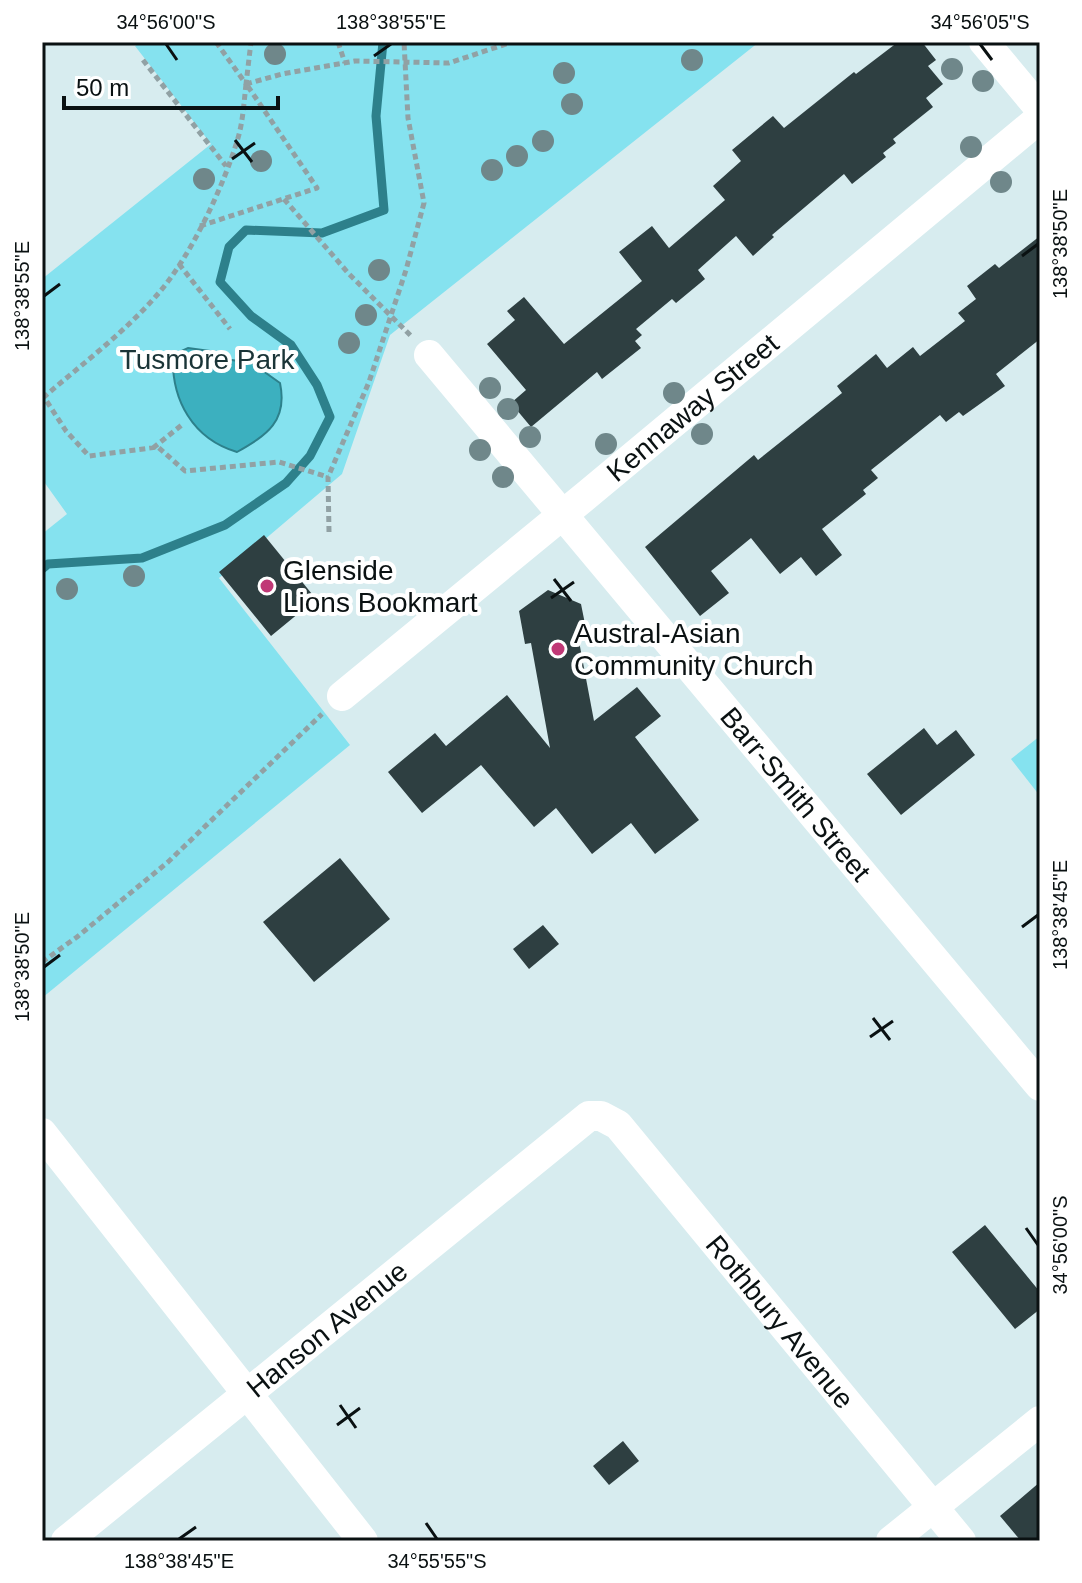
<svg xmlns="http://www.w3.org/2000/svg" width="1082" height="1583" font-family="Arial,sans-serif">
  <rect width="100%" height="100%" fill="#d7ecef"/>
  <path fill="#85e2ef" d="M141,42H759L390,335L342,474L219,578L350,745L42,998V534L67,514L42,479V279L211,144L135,46Z
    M1040,736V796L1011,759Z"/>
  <path fill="#3cb0bf" stroke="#2d808b" stroke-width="2" d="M188,348L217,352L225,359L252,363L280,383C288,421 267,435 237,452C193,439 171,400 173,355Z"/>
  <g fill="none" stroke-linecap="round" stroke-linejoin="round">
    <path stroke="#2d808b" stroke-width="9" d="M42,569L48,564L142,558L225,525L286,483L310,456L330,417L317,385L291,345L251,316L220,282L229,247L246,230L322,233L384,210L376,116L383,42"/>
  </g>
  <path fill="#2e3f41" d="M898,42H922L936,60L928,66L943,84L926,98L933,107L893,139L896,143L883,153L886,157L852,184L844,174L772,235L774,237L753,256L736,236L698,270L705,279L676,303L672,299L636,329L642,335L635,341L641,348L602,379L597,372L531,427L511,403L526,390L487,344L515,320L507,311L524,297L564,344L642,281L619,252L652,226L669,248L725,200L713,186L741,161L732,150L773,116L784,128L854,72L856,74Z
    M1040,236V339L996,374L1005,386L963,416L959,412L946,422L940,415L871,470L878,478L863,490L866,494L822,529L842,555L816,576L801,557L780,574L751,538L711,571L729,593L700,616L645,547L754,455L758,460L842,393L837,386L876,354L887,368L913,347L920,356L965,321L958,313L976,299L967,286L995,264L999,268Z
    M264,535L316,599L271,636L219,572Z
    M548,590L581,604L587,634L578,636L594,721L637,687L661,716L635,737L699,820L655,854L631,823L592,854L556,808L534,827L481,765L422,813L388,772L435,733L446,746L507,695L550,748L531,643L525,644L519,611Z
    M924,728L937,745L956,730L975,755L901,815L867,774Z
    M340,858L390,919L314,982L263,922Z
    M543,925L559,944L529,969L513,949Z
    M985,1225L1040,1292V1309L1015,1329L952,1252Z
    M623,1441L639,1461L609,1485L593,1466Z
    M1040,1482V1541H1021L1000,1516Z"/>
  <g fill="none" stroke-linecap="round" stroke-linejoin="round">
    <path stroke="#91a1a4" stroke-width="5" stroke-dasharray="6 4" stroke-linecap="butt" d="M216,42L246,84L251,42
      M338,42L345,63
      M143,60L226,166
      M246,84C244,102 243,121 238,138C224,186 190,258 157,295C124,333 82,364 44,397L66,431L89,456L158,447L185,471L279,462L328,477
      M246,84L282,74L355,61L449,63L512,42
      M284,199L349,274L412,337
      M200,226L317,188L247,85
      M179,264L230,329
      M153,448L183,424
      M329,532L328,477L369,382L406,270L424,203L408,118L404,42
      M42,962L77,937L168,862L322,714"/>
    <g stroke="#fff" stroke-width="30">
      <path d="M984,42L1040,109"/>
      <path id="s1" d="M429,355L1040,1086"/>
      <path id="s2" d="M342,696L588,494L1040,118"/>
      <path d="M42,1133L363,1541"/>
      <path id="s3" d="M66,1541L589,1116H601L618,1125L961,1541"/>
      <path d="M891,1541L1040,1421"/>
    </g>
  </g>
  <g fill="#6f878a">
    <circle cx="275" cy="54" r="11"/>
    <circle cx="692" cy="60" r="11"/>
    <circle cx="952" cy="69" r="11"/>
    <circle cx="564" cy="73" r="11"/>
    <circle cx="983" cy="81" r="11"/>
    <circle cx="572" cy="104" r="11"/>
    <circle cx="543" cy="141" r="11"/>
    <circle cx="971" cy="147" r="11"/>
    <circle cx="517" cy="156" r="11"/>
    <circle cx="261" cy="161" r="11"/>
    <circle cx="492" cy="170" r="11"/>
    <circle cx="204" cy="179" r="11"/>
    <circle cx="1001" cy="182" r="11"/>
    <circle cx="379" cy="270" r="11"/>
    <circle cx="366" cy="315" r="11"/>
    <circle cx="349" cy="343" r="11"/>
    <circle cx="490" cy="388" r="11"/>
    <circle cx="674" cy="393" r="11"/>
    <circle cx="508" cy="409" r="11"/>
    <circle cx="702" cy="434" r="11"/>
    <circle cx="530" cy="437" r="11"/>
    <circle cx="606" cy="444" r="11"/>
    <circle cx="480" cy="450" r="11"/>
    <circle cx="503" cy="477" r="11"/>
    <circle cx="134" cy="576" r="11"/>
    <circle cx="67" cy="589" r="11"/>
  </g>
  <path fill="none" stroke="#0a1112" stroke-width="3" d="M166,44L177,60M980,44L992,60M374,56L391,44M235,140L252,162M232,159L255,143M1022,256L1038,244M44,296L60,284M554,579L571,601M551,598L574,582M1022,927L1038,915M44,967L60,955M873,1018L890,1040M870,1037L893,1021M1026,1228L1038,1245M340,1405L356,1428M337,1425L360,1408M426,1523L437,1539M179,1539L196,1527"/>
  <g fill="#c03876" stroke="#fff" stroke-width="3">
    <circle cx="267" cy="586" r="8"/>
    <circle cx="558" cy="649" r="8"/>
  </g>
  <g text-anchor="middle" stroke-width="8" stroke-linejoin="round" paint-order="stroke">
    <g font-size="28" fill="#1a3437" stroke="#fff">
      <text x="207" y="369">Tusmore Park</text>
    </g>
    <g font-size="28" fill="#0a1112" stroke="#fff">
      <text dy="10" stroke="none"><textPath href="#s2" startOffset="454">Kennaway Street</textPath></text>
      <text dy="10" stroke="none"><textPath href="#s1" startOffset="572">Barr-Smith Street</textPath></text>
      <text dy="10" stroke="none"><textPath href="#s3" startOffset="960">Rothbury Avenue</textPath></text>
      <text dy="10" stroke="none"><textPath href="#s3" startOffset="336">Hanson Avenue</textPath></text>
    </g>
    <g font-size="28" fill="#0a1112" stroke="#fff" text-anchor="start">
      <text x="283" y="580">Glenside<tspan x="283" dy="32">Lions Bookmart</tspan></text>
      <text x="574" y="643">Austral-Asian<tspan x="574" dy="32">Community Church</tspan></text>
    </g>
  </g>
  <rect width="1082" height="1583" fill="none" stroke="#ffffff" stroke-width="88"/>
  <path d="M64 96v12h214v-12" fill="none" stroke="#0a1112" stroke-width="4"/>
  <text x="76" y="96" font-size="24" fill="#0a1112" stroke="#ffffff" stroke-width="6" paint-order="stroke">50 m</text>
  <rect x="44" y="44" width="994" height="1495" fill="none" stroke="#0a1112" stroke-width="3"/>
  <g font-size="20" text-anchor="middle" fill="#0a1112">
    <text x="166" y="29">34°56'00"S</text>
    <text x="391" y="29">138°38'55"E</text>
    <text x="980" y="29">34°56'05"S</text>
    <text transform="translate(1060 244) rotate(-90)" y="7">138°38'50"E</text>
    <text transform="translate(22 296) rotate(-90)" y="7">138°38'55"E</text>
    <text transform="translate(1060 915) rotate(-90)" y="7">138°38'45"E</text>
    <text transform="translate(22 967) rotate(-90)" y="7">138°38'50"E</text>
    <text transform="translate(1060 1245) rotate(-90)" y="7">34°56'00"S</text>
    <text x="179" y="1568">138°38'45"E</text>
    <text x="437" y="1568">34°55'55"S</text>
  </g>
</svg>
